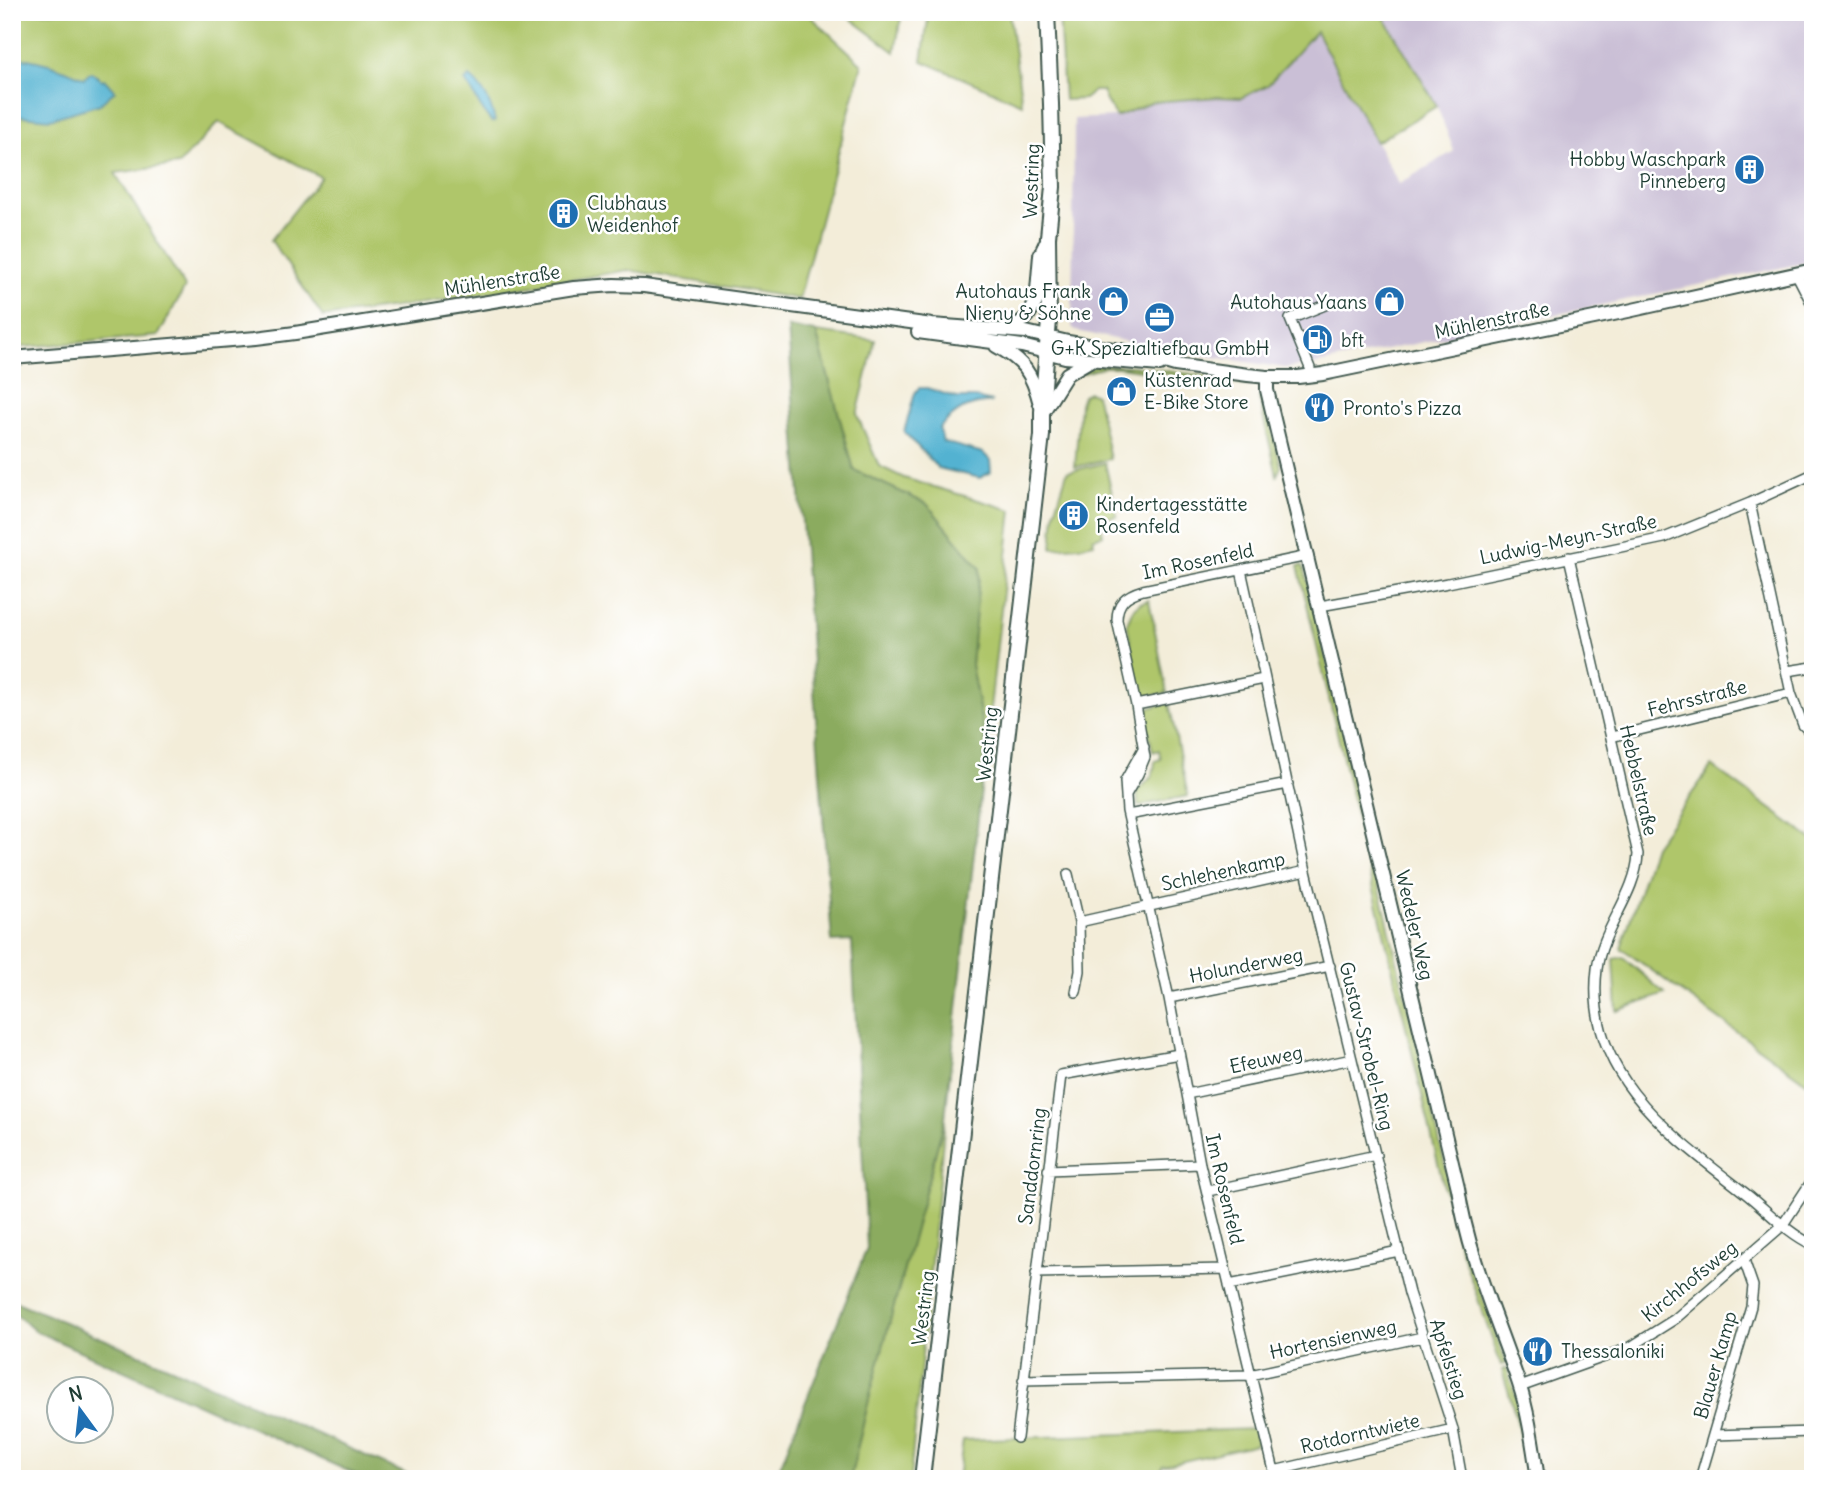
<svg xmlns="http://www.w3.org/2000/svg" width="1825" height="1491" font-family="Delius,sans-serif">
  <rect width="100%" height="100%" fill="#fff"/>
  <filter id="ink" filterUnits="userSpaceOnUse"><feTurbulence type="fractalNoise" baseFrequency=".0143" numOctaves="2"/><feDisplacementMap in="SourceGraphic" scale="14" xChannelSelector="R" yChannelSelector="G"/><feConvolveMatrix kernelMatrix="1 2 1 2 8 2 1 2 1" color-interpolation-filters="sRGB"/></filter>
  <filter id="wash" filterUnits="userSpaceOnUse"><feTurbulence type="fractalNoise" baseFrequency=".00686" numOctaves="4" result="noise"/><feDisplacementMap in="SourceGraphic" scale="28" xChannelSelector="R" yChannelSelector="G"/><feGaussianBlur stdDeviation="1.57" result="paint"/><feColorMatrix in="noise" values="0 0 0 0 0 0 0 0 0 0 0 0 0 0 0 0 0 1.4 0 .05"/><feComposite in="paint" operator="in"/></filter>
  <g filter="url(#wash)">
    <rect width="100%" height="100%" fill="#f3edd9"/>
    <path fill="#cabfd6" d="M1381,12H1813V261L1313,365L1285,368L1156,348L1077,331L1072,327L1074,119L1116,117L1153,102L1217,97L1241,98L1268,85L1316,30L1399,184L1454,151L1437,106Z"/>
    <path fill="#afc66b" stroke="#678250" stroke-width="2" d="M12,12H806L862,64L799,299L628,270L476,296L323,317L271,240L321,177L219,122L178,165L115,173L185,287L158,336L12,348Z
      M842,12H902L895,52Z
      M929,12H1009L1022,104L922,61Z
      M1059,12H1381L1437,106L1376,142L1316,31L1268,85L1241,98L1217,97L1153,102L1116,117L1106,101L1102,91H1094L1084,99L1064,100Z
      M816,332L875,340L857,415L879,466L904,478L1012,510L986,745L971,665L979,567L927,504L854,470Z
      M1097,365L1133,366L1250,382L1249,386L1119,367H1104L1084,373H1076Z
      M1089,392L1096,395L1098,402L1110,459L1075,467L1080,404L1083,395Z
      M1263,393L1281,467L1277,475L1259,398Z
      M1105,463L1117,516L1100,520L1103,535L1093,538L1094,543L1080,546L1052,548L1055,512L1067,472Z
      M1302,565L1305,571L1463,1241L1506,1363L1501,1365L1458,1242L1437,1159L1298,566Z
      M1149,600L1167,693L1140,698L1127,623L1133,609L1140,603Z
      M1169,703L1188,796L1138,806L1137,791C1149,780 1154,778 1155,761L1161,759L1159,750L1153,752L1143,709Z
      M1712,766L1813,840V1087L1621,948L1654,846Z
      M1623,957L1665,994L1617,1011L1614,959Z
      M945,1118L910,1479H850L871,1391Z
      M1507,1368L1523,1419L1533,1479H1527L1517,1420L1502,1370Z
      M1254,1429L1257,1444L1162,1466L1161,1479H958L963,1440Z"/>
    <path fill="#8bab5f" stroke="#55744a" stroke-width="2" d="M788,327L816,332L854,470L927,504L980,568L971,665L986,745L945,1118L871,1391L850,1479H775L867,1248L852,941L832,942Z
      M12,1300L172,1368L417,1479H366L35,1331L12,1311Z"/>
    <path fill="#53b2d1" stroke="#397882" stroke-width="2" d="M12,57C38,59 61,67 84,78L91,72L102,80L104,79L115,91L100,104L50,119L12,115Z
      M470,77C484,88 491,104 495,121L492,122C480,110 475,94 465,81Z
      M919,388H927L957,398H975L992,402C965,405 958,409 939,428L943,442L983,453L990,460L991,472L980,478L938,468L904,432L915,393Z"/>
  </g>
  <g filter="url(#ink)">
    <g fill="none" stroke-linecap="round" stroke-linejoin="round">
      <defs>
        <path id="street" d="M1796,273L1813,306
          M1310,368L1290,319L1325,305
          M1750,503L1791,693L1803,725L1813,735
          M1569,557L1638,854C1636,895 1602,928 1597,969C1584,1075 1672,1136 1745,1193C1768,1211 1786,1232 1813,1245
          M1241,570L1261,660
          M1320,606L1448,583L1664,538L1750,503L1813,474
          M1262,665L1306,871L1409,1293L1453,1429L1462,1479
          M1787,671L1813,667
          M1136,705L1264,679
          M1611,737L1791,693
          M1144,747L1125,781L1127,811L1169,998L1200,1164L1276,1479
          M1127,793L1138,774L1145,757L1136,705L1117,620C1117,602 1126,595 1143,590L1308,556
          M1128,815L1288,784
          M1068,874L1079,922
          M1076,992L1080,971L1079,922L1306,871
          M1169,998L1330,966
          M1187,1094L1352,1059
          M1048,1170L1200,1164
          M1208,1191L1376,1155
          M1036,1273L1225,1269
          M1229,1285L1399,1251
          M1023,1380L1250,1375L1422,1337
          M1520,1387L1629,1348L1675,1319L1782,1226L1813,1179
          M1713,1435L1813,1432
          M1017,1438L1061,1075L1179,1054
          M1274,1471L1453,1429
          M1207,1479V1476
          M1700,1479L1751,1306L1753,1286L1744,1260"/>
        <path id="secondary" d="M1004,329L1016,326L1028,316L1036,302L1040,255L1047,240
          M918,332L1022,346L1065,357L1160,365
          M996,346C1024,361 1032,373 1040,404
          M12,358L256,338L295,333L574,288L614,285L644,286L932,325L1026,332L1068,342L1126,351L1175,365L1248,375L1267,377H1298L1323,374L1628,311L1813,270
          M1267,377V390L1458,1188C1468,1256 1497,1319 1519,1384C1529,1414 1533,1447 1538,1479
          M1043,412L1067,374L1091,360"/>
        <path id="primary" d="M922,1479L1042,435V412L1049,320L1048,237L1053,187L1051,104L1047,12"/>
      </defs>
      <use href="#street" stroke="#3f574d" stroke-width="12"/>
      <use href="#secondary" stroke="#3f574d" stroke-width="16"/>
      <use href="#primary" stroke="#3f574d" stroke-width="18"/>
      <use href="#street" stroke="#fff" stroke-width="9"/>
      <use href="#secondary" stroke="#fff" stroke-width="12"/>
      <use href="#primary" stroke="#fff" stroke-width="14"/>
    </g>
  </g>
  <defs>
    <symbol id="building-disc" viewBox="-11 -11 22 22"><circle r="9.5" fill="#1f6fb2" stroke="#fff"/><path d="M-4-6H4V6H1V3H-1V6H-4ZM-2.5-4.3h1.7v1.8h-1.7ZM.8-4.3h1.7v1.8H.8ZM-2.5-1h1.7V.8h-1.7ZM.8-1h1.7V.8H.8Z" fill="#fff"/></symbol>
    <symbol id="shop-disc" viewBox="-11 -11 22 22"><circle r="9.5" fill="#1f6fb2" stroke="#fff"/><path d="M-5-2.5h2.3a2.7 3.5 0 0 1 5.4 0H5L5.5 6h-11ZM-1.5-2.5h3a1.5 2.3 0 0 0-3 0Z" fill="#fff"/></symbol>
    <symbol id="office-disc" viewBox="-11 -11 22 22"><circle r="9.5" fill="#1f6fb2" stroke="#fff"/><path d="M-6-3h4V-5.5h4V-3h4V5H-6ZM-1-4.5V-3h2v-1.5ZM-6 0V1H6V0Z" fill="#fff"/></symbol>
    <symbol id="fuel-disc" viewBox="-11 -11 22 22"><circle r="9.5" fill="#1f6fb2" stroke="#fff"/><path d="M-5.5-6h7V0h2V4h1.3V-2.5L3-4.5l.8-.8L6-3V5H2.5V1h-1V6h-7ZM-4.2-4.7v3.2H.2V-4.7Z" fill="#fff"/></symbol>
    <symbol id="restaurant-disc" viewBox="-11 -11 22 22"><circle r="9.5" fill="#1f6fb2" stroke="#fff"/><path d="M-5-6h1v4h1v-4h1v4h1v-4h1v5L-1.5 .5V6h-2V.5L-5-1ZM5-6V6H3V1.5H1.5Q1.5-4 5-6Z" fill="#fff"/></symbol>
  </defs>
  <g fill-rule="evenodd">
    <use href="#building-disc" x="1732" y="152" width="35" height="35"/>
    <use href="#building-disc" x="546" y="196" width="35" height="35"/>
    <use href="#shop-disc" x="1096" y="284" width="35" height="35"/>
    <use href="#shop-disc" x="1372" y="284" width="35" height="35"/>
    <use href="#office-disc" x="1142" y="300" width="35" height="35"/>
    <use href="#fuel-disc" x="1300" y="322" width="35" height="35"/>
    <use href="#shop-disc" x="1104" y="374" width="35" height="35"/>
    <use href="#restaurant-disc" x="1302" y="390" width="35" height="35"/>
    <use href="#building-disc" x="1056" y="498" width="35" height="35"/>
    <use href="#restaurant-disc" x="1520" y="1334" width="35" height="35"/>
  </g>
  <g text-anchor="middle" stroke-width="5" stroke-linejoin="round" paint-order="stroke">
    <g font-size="19" fill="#1f3d34" stroke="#fff" text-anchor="start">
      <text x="1726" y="166" text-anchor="end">Hobby Waschpark<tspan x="1726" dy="22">Pinneberg</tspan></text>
      <text x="587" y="210">Clubhaus<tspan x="587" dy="22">Weidenhof</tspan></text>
      <text x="1091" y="298" text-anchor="end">Autohaus Frank<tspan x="1091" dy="22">Nieny &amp; Söhne</tspan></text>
      <text x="1367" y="309" text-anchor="end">Autohaus Yaans</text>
      <text x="1341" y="347">bft</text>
      <text x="1160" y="355" text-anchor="middle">G+K Spezialtiefbau GmbH</text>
      <text x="1144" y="387">Küstenrad<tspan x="1144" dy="22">E-Bike Store</tspan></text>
      <text x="1343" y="415">Pronto's Pizza</text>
      <text x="1096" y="511">Kindertagesstätte<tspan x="1096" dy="22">Rosenfeld</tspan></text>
      <text x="1561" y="1358">Thessaloniki</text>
    </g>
    <g font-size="19" fill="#1f3d34" stroke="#fff">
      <text transform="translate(1031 181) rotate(-88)" y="7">Westring</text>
      <text transform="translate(502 280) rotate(-9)" y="7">Mühlenstraße</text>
      <text transform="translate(1492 320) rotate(-12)" y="7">Mühlenstraße</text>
      <text transform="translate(1568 539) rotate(-12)" y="7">Ludwig-Meyn-Straße</text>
      <text transform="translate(1198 561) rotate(-12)" y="7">Im Rosenfeld</text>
      <text transform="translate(1697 698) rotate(-14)" y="7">Fehrsstraße</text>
      <text transform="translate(987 744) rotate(-84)" y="7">Westring</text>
      <text transform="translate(1639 780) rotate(77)" y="7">Hebbelstraße</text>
      <text transform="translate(1223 871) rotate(-12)" y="7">Schlehenkamp</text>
      <text transform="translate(1415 925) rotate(77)" y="7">Wedeler Weg</text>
      <text transform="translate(1246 965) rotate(-11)" y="7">Holunderweg</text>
      <text transform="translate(1367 1046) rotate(76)" y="7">Gustav-Strobel-Ring</text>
      <text transform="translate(1266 1059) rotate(-12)" y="7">Efeuweg</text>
      <text transform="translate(1032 1166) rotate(-83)" y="7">Sanddornring</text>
      <text transform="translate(1225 1189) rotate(77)" y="7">Im Rosenfeld</text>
      <text transform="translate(1689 1281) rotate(-39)" y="7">Kirchhofsweg</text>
      <text transform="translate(923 1308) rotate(-83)" y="7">Westring</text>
      <text transform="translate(1333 1339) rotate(-12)" y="7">Hortensienweg</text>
      <text transform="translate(1449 1359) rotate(72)" y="7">Apfelstieg</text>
      <text transform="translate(1715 1365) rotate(-74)" y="7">Blauer Kamp</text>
      <text transform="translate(1360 1433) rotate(-13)" y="7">Rotdorntwiete</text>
    </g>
  </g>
  <rect width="1825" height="1491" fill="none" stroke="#fff" stroke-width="42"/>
  <g transform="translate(80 1410) rotate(345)"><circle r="33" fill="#ffffff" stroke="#a5b1ae" stroke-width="2"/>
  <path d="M0-5L12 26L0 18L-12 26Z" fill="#1f6fb2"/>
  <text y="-10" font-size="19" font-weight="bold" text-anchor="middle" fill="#1f3d34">N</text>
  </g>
</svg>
